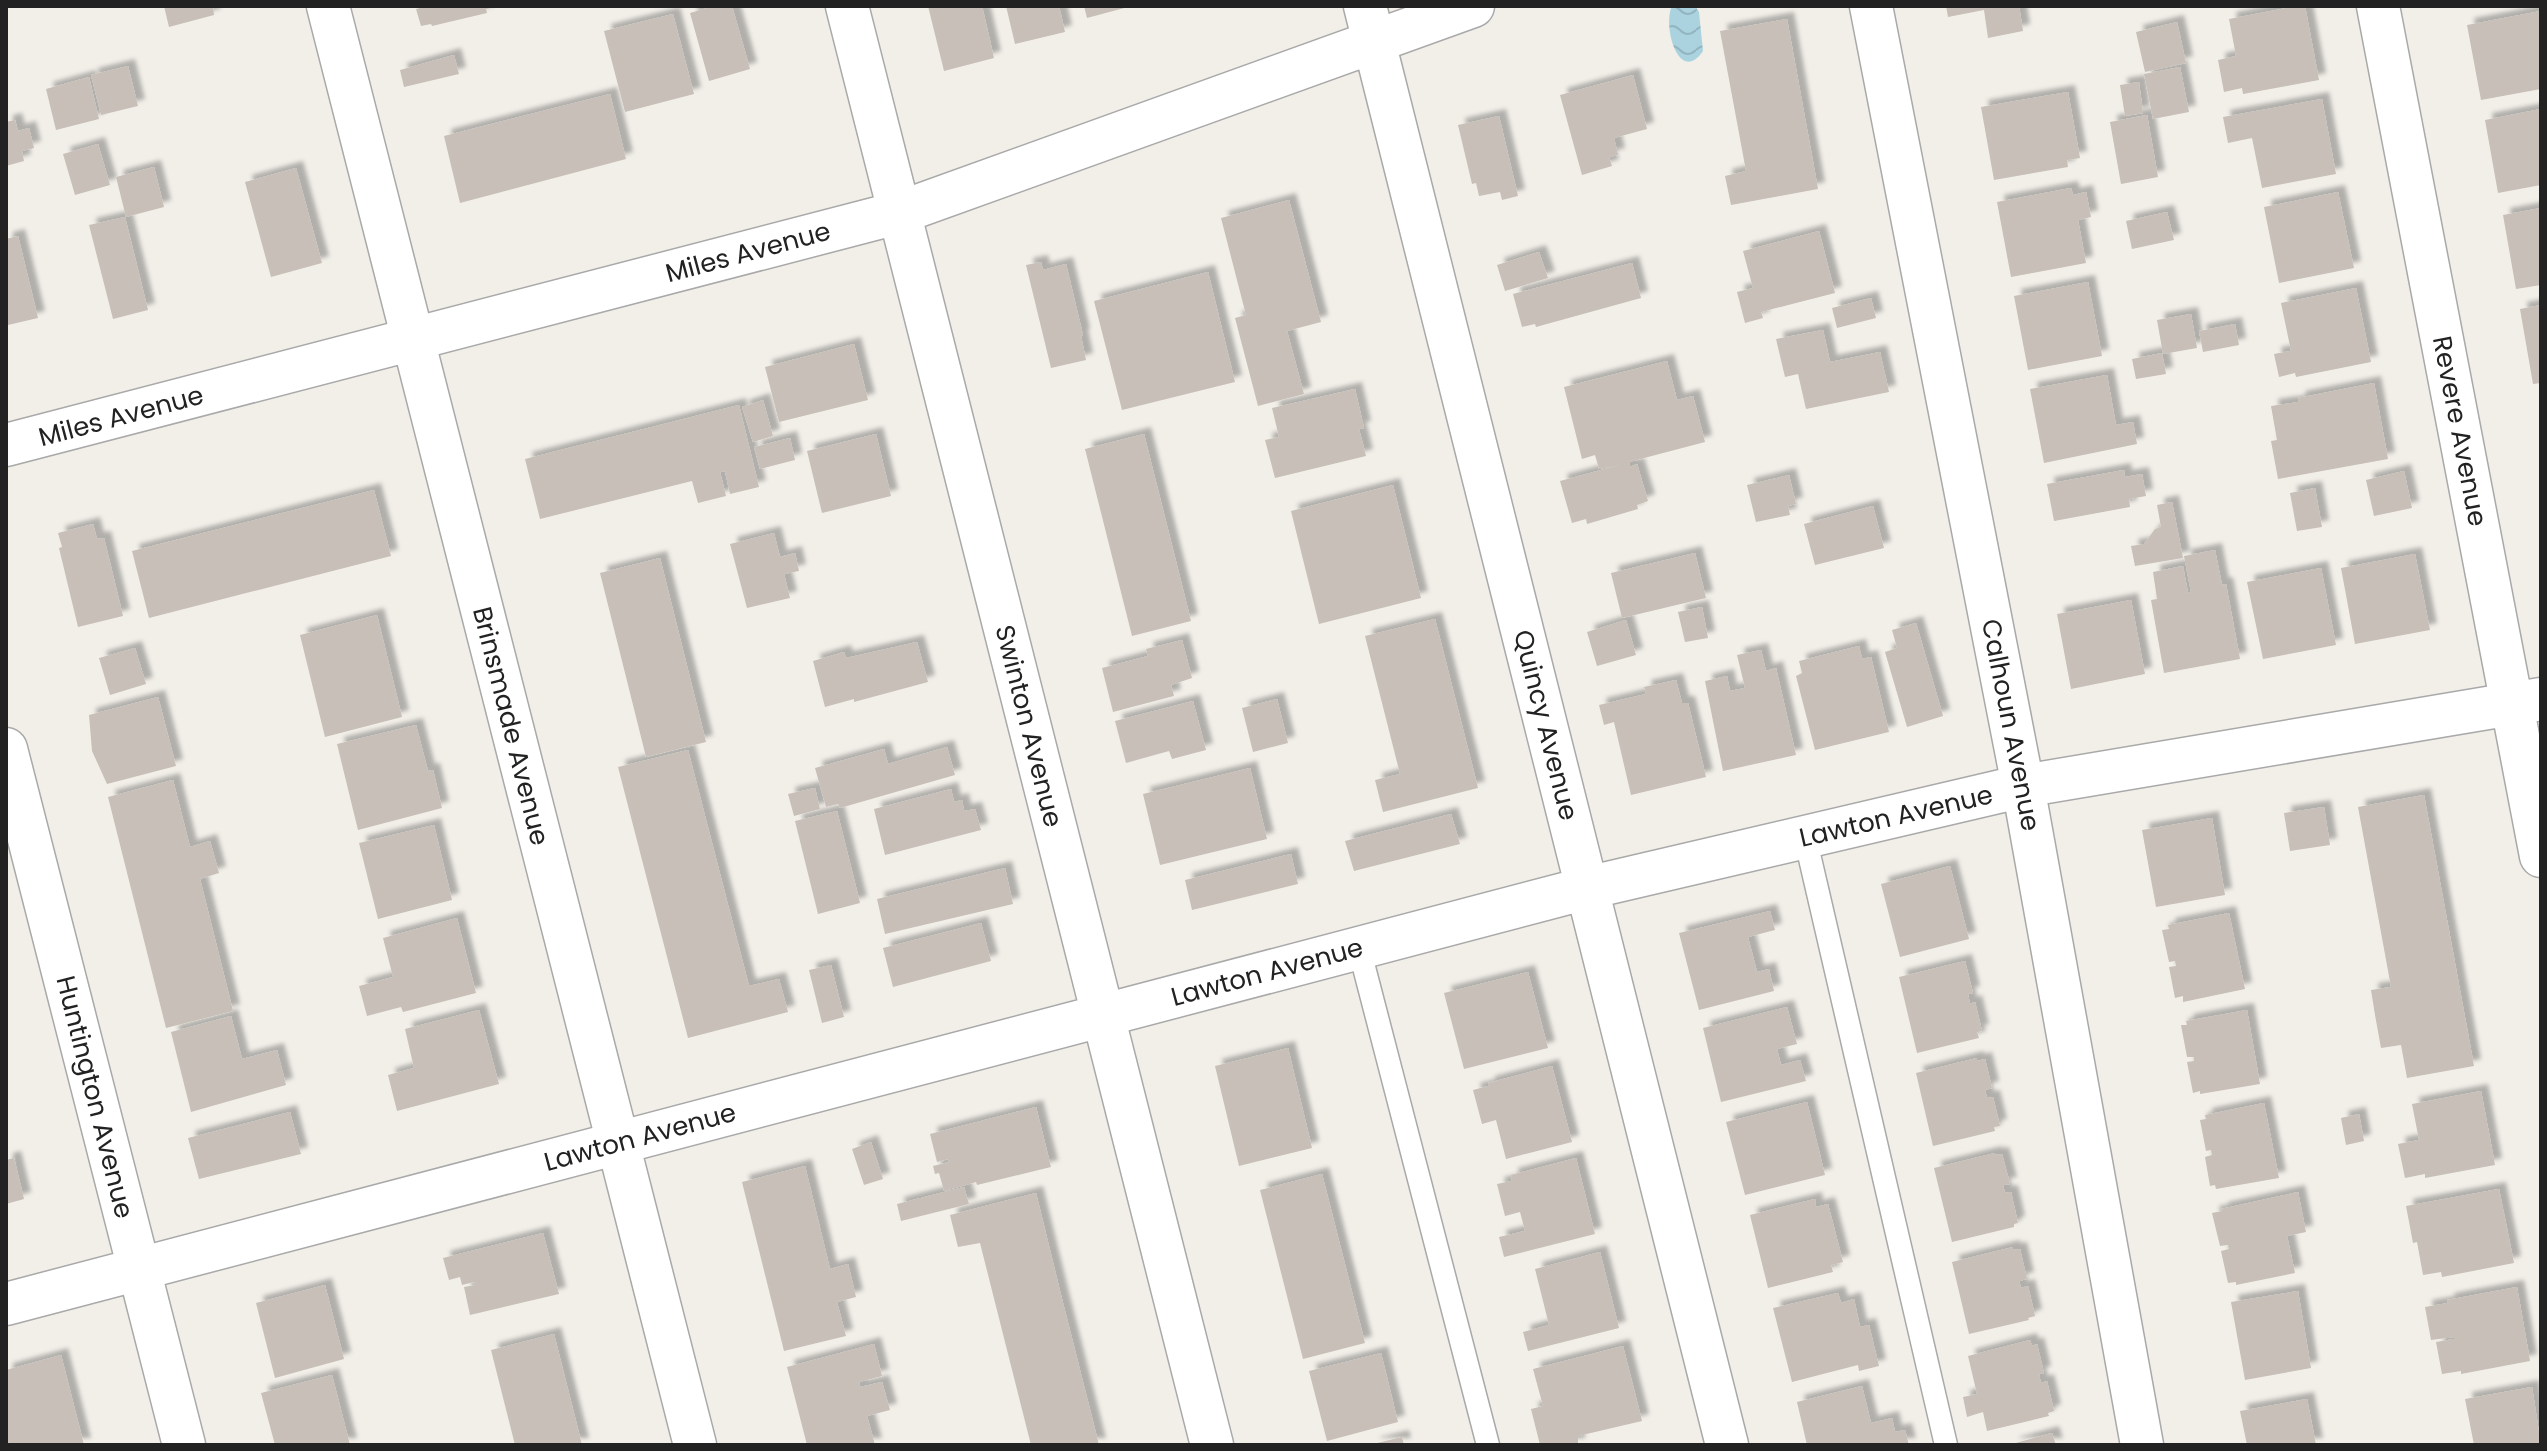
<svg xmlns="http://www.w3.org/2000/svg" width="2547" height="1451" font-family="Poppins,sans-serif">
  <defs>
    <pattern id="water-waves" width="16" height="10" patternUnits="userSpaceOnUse" patternTransform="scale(2)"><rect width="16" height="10" fill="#aad3df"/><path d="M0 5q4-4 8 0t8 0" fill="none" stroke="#92b5bf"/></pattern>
    <filter id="shadow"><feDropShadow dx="7" dy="-7" stdDeviation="2" flood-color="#0004"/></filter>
  </defs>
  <rect width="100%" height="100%" fill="#f2efe9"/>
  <path fill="url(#water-waves)" d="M1672,6H1695L1699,12L1703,51C1679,86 1662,26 1672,6Z"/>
  <path fill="#c7bfb8" filter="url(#shadow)" d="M164,6H213L214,15L169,27Z
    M427,6H495V7L486,9L487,13L432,26L431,24L421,26L416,9Z
    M714,6H732L750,69L709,81L690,13Z
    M928,6H982L994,58L944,71Z
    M1006,6H1059L1065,32L1015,44Z
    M1084,6H1128V7L1087,18Z
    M1946,6H2019L2023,31L1988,38L1984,10L1948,17Z
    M2297,6H2305L2319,80L2243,94L2242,88L2224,92L2218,60L2236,56L2229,19Z
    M2541,11V89L2481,100L2467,25Z
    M673,14L694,94L625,112L604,31Z
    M1787,19L1818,189L1731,205L1725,176L1746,171L1720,31Z
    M2177,22L2186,63L2145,72L2136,32Z
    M454,55L459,74L404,87L400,70Z
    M128,66L138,106L101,115L91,75Z
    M2180,67L2189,112L2153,119L2144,74Z
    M1633,75L1647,129L1614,138L1618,155L1609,157L1612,166L1582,175L1560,95Z
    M89,77L99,119L56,130L46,89Z
    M2139,82L2143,113L2125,116L2120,85Z
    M2068,92L2080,158L2067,160L2068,167L1994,180L1981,107Z
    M610,94L626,159L460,203L444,136Z
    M2322,99L2336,174L2262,188L2252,138L2228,143L2223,117Z
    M2541,109V185L2498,193L2485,120Z
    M2147,115L2158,177L2121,184L2110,122Z
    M1499,116L1518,196L1502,200L1500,192L1479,196L1476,183L1472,184L1458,125Z
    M15,120L18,131L29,128L34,148L22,151L24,161L6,166V122Z
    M98,144L110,185L75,195L63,154Z
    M154,167L164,207L126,217L116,177Z
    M296,168L322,263L271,277L245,182Z
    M2071,188L2073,195L2086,192L2091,217L2078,220L2086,263L2011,277L1997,202Z
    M2338,192L2354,268L2279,283L2264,207Z
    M1289,200L1321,322L1287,331L1304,394L1258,406L1235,318L1246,315L1221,218Z
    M2541,208V285L2516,289L2503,215Z
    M2167,212L2174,240L2132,249L2126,221Z
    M125,217L148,310L113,319L89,225Z
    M1819,231L1835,293L1761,312L1763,318L1745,323L1737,292L1753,288L1743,251Z
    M18,236L38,318L8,325L6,239Z
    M1539,252L1548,278L1505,291L1497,265Z
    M1041,262L1043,270L1066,264L1083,335L1081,336L1086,360L1051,368L1026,265Z
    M1632,263L1641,298L1536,327L1535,324L1522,327L1513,294Z
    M1208,272L1235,382L1122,410L1094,301Z
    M2088,282L2102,356L2028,370L2014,296Z
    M2356,288L2371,362L2296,377L2295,373L2279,377L2274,354L2291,351L2281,303Z
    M1871,298L1876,318L1837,328L1832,308Z
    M2541,305V383L2533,384L2520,309Z
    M2191,314L2197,348L2163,354L2157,320Z
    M2235,324L2239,345L2203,352L2199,331Z
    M1823,330L1830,362L1880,352L1889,392L1806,409L1798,374L1785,377L1776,339Z
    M854,344L868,400L779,422L765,367Z
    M2162,353L2166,374L2136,379L2132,359Z
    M1667,361L1677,400L1693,396L1705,442L1629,462L1630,467L1637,464L1648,501L1637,505L1638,509L1587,524L1586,519L1572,523L1560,481L1620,465L1599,469L1595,455L1582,459L1564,387Z
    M2107,375L2116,425L2133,422L2137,444L2044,463L2030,389Z
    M2374,383L2388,459L2278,479L2271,441L2277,440L2271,406L2299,402L2298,398Z
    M1355,389L1364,428L1359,429L1366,456L1275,478L1265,440L1279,437L1272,408Z
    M763,400L773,436L753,442L742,407Z
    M739,405L759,487L730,494L725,471L720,472L726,496L698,503L692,481L540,519L525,459Z
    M876,434L891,496L822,513L807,451Z
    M1144,434L1191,621L1132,636L1085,449Z
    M790,438L795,460L760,469L754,447Z
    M2124,470L2125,477L2142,474L2146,496L2129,499L2130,507L2054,521L2047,484Z
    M2404,471L2412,508L2374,516L2366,480Z
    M1789,475L1796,504L1788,506L1790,515L1756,522L1747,485Z
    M1393,485L1421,598L1319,624L1291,511Z
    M2315,488L2322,527L2297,531L2290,493Z
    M374,490L391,556L149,618L132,551Z
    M2172,502L2183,558L2135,566L2131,546L2144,544L2155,529L2161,527L2157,505Z
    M1873,506L1884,548L1815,565L1804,524Z
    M93,524L97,539L104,538L123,616L78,627L59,548L62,547L58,533Z
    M774,533L780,557L795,553L799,571L784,574L790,598L747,608L730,544Z
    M2215,550L2222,585L2226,584L2240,659L2164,673L2151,600L2157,599L2153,572L2183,566L2188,593L2191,592L2184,556Z
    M1695,553L1706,598L1622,618L1611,573Z
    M2415,554L2430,630L2355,644L2341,568Z
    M660,558L706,742L646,757L600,573Z
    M2321,568L2336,645L2263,659L2247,582Z
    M2131,600L2145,674L2071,689L2057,614Z
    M1702,607L1708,638L1685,642L1678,612Z
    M377,615L402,717L325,737L300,635Z
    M1435,619L1478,788L1383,812L1375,780L1400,774L1365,636Z
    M1626,620L1636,655L1597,666L1587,632Z
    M1916,623L1943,716L1907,727L1885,652L1897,648L1892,630Z
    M1182,640L1192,678L1171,685L1174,696L1113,712L1102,668L1148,656L1146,649Z
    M917,642L928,682L854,702V699L825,707L813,661L844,652L846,658Z
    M1859,646L1862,659L1871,657L1889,732L1815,750L1796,676L1802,673L1799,661Z
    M135,648L146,684L110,695L99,658Z
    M1761,650L1766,671L1776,668L1796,755L1723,771L1705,681L1727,676L1730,691L1745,688L1737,655Z
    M1676,680L1682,703H1688L1706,777L1631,795L1614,722L1604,725L1599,705L1646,694L1644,687Z
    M158,697L176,766L107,784L92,751L89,715Z
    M1277,699L1288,743L1253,752L1242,708Z
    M1193,701L1206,750L1172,759L1169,751L1126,763L1115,721Z
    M416,725L428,771L433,770L442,808L358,830L337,744Z
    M947,747L955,775L840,808L838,804L826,807L815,768L884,749L888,764Z
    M688,750L749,986L779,979L788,1012L688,1038L618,767Z
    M1250,768L1267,839L1160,865L1143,794Z
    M173,780L190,847L210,841L219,873L200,879L233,1011L166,1028L108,797Z
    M815,788L820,809L794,816L788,794Z
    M951,789L954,802L962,800L964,811L975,809L981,830L885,855L874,809Z
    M2424,795L2474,1066L2407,1078L2401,1045L2381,1048L2375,1015L2371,990L2391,987L2358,807Z
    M2324,807L2330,845L2290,851L2284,813Z
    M837,811L860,903L818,914L795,821Z
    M1451,814L1460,844L1354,871L1345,841Z
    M2212,818L2225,895L2156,907L2142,830Z
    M434,825L452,900L378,919L359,843Z
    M1291,854L1298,884L1192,910L1185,880Z
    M1950,866L1969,939L1900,957L1881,884Z
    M1005,868L1013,904L885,934L877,899Z
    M1770,911L1775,930L1748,937L1757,972L1769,969L1774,991L1699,1010L1679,933Z
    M2229,913L2245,989L2183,1002V996L2175,998L2169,967L2176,966L2175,961L2169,962L2162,930L2169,929L2168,925Z
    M457,918L476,993L403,1012L401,1007L367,1016L359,986L393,977L383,938Z
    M981,923L991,961L893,987L883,948Z
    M1965,961L1973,993L1968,994L1970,1004L1975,1002L1982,1031L1977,1032L1979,1038L1917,1053L1899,977Z
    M831,965L844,1017L822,1023L809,970Z
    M1528,972L1548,1048L1464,1069L1444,993Z
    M1787,1007L1797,1044L1777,1049L1781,1065L1800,1060L1806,1081L1721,1102L1703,1028Z
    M479,1010L499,1084L397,1111L388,1075L414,1068L405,1029Z
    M2247,1010L2260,1084L2200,1094V1091L2193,1093L2187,1062L2194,1061V1057H2187L2181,1025H2187L2186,1021Z
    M231,1016L242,1059L277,1050L286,1085L191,1112L171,1032Z
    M1288,1048L1312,1148L1239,1166L1215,1066Z
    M1977,1058V1061L1985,1059L1992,1088L1985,1090L1987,1098L1993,1097L2000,1126L1994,1127L1995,1131L1933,1146L1916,1073Z
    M1552,1066L1572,1142L1506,1159L1496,1120L1482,1124L1473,1090L1488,1086V1083Z
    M2481,1091L2495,1165L2425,1178V1174L2405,1178L2398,1144L2419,1140L2412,1104Z
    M1807,1102L1825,1175L1745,1195L1726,1122Z
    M2264,1103L2279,1178L2216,1189L2215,1185L2210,1186L2205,1157L2212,1155L2211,1150L2206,1151L2200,1120L2206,1119L2205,1115Z
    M1036,1107L1051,1167L977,1185L976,1182L944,1191L939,1173L935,1174L933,1166L949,1162L948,1159L937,1162L930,1134Z
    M290,1112L301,1154L199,1179L188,1138Z
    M2359,1114L2364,1141L2346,1145L2341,1118Z
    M871,1142L883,1179L864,1185L852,1149Z
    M1995,1153V1155L2002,1154L2010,1184L2003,1185L2005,1193L2011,1192L2018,1223L2014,1224V1227L1952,1242L1934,1168Z
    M14,1158L24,1199L6,1204V1160Z
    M1576,1158L1595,1234L1504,1257L1499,1237L1525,1231L1520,1212L1505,1216L1497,1184L1512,1181L1511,1175Z
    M805,1166L830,1269L848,1264L856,1297L837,1302L846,1336L784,1351L742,1182Z
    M1322,1174L1365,1343L1303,1359L1260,1190Z
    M964,1187L969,1204L901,1221L897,1204Z
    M2499,1189L2514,1263L2442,1277L2441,1272L2423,1275L2417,1242L2413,1243L2406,1206Z
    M2298,1192L2306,1232L2287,1236L2295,1273L2236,1285V1282L2228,1283L2221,1251L2229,1249L2228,1245L2220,1246L2212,1213L2222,1211L2221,1209Z
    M1036,1193L1061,1295L1099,1445H1031L980,1243L958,1247L950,1215Z
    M1815,1199L1816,1207L1828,1204L1843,1262L1831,1265L1833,1272L1768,1288L1750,1215Z
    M543,1233L559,1294L470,1315L464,1287L475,1285L474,1282L462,1285L460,1277L449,1280L443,1258Z
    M2013,1247V1250L2020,1249L2027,1279L2019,1281L2021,1288L2028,1286L2035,1316L2028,1318L2029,1320L1969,1334L1952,1262Z
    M1600,1252L1619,1328L1528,1351L1523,1332L1549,1325L1535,1269Z
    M325,1285L344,1359L275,1378L256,1303Z
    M2517,1287L2530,1361L2461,1374V1371L2442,1374L2436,1342L2454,1339V1337L2431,1340L2425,1307L2448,1303L2447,1300Z
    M2298,1291L2311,1368L2245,1380L2231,1302Z
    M1838,1293L1841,1303L1854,1299L1860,1327L1869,1325L1879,1366L1859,1371L1858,1365L1792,1382L1773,1308Z
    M554,1334L582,1445H515L491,1350Z
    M2030,1340L2032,1346L2037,1344L2044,1373L2039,1374L2040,1379L2041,1383L2047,1381L2054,1411L2048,1413L2049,1416L1987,1431L1983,1412L1967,1417L1963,1397L1977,1394L1968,1356Z
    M874,1344L882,1376L859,1382L860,1387L882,1382L890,1410L867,1416L875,1445H807L787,1367Z
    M1623,1346L1642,1421L1578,1436V1445H1540L1531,1409L1543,1406L1533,1369Z
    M1381,1353L1398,1422L1327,1441L1309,1371Z
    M61,1355L84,1445H9L6,1435V1370Z
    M332,1375L350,1445H275L261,1393Z
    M1862,1386L1871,1423L1892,1418L1895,1432L1905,1430L1909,1445H1807L1797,1402Z
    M2532,1387L2541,1445H2474L2465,1399Z
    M2307,1399L2316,1445H2247L2240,1411Z
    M2052,1433L2056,1445H2012V1444Z
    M1402,1437L1404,1445H1373V1444Z"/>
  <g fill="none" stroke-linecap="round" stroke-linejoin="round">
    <defs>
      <path id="lane" d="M1805,837L1946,1445
        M1359,948L1488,1445"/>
      <path id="street" d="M328,6L695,1445
        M847,6L1212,1445
        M1365,6L1727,1445
        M1871,6L2023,786L2142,1445
        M2378,6L2541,856
        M6,445L901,212L1473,6
        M6,749L184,1445
        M6,1304L1587,888L2023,786L2541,699"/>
    </defs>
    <use href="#lane" stroke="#a9a9a9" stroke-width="25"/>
    <use href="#street" stroke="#a9a9a9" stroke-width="45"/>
    <use href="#lane" stroke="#fff" stroke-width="22"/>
    <use href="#street" stroke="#fff" stroke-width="42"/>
  </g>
  <g text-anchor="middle" stroke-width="8" stroke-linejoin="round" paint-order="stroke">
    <g font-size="26" fill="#222" stroke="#fff">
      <text transform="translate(748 252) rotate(-15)" y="9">Miles Avenue</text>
      <text transform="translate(121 416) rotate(-15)" y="9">Miles Avenue</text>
      <text transform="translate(2460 431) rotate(79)" y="9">Revere Avenue</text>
      <text transform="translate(1546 725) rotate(76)" y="9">Quincy Avenue</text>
      <text transform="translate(2011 725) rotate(79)" y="9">Calhoun Avenue</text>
      <text transform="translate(511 726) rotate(76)" y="9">Brinsmade Avenue</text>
      <text transform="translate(1029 726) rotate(76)" y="9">Swinton Avenue</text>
      <text transform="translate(1896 816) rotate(-13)" y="9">Lawton Avenue</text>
      <text transform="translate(1267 972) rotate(-15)" y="9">Lawton Avenue</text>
      <text transform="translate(95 1097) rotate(76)" y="9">Huntington Avenue</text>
      <text transform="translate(640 1137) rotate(-15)" y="9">Lawton Avenue</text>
    </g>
  </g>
  <rect width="2547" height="1451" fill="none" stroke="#222222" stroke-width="16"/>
</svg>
